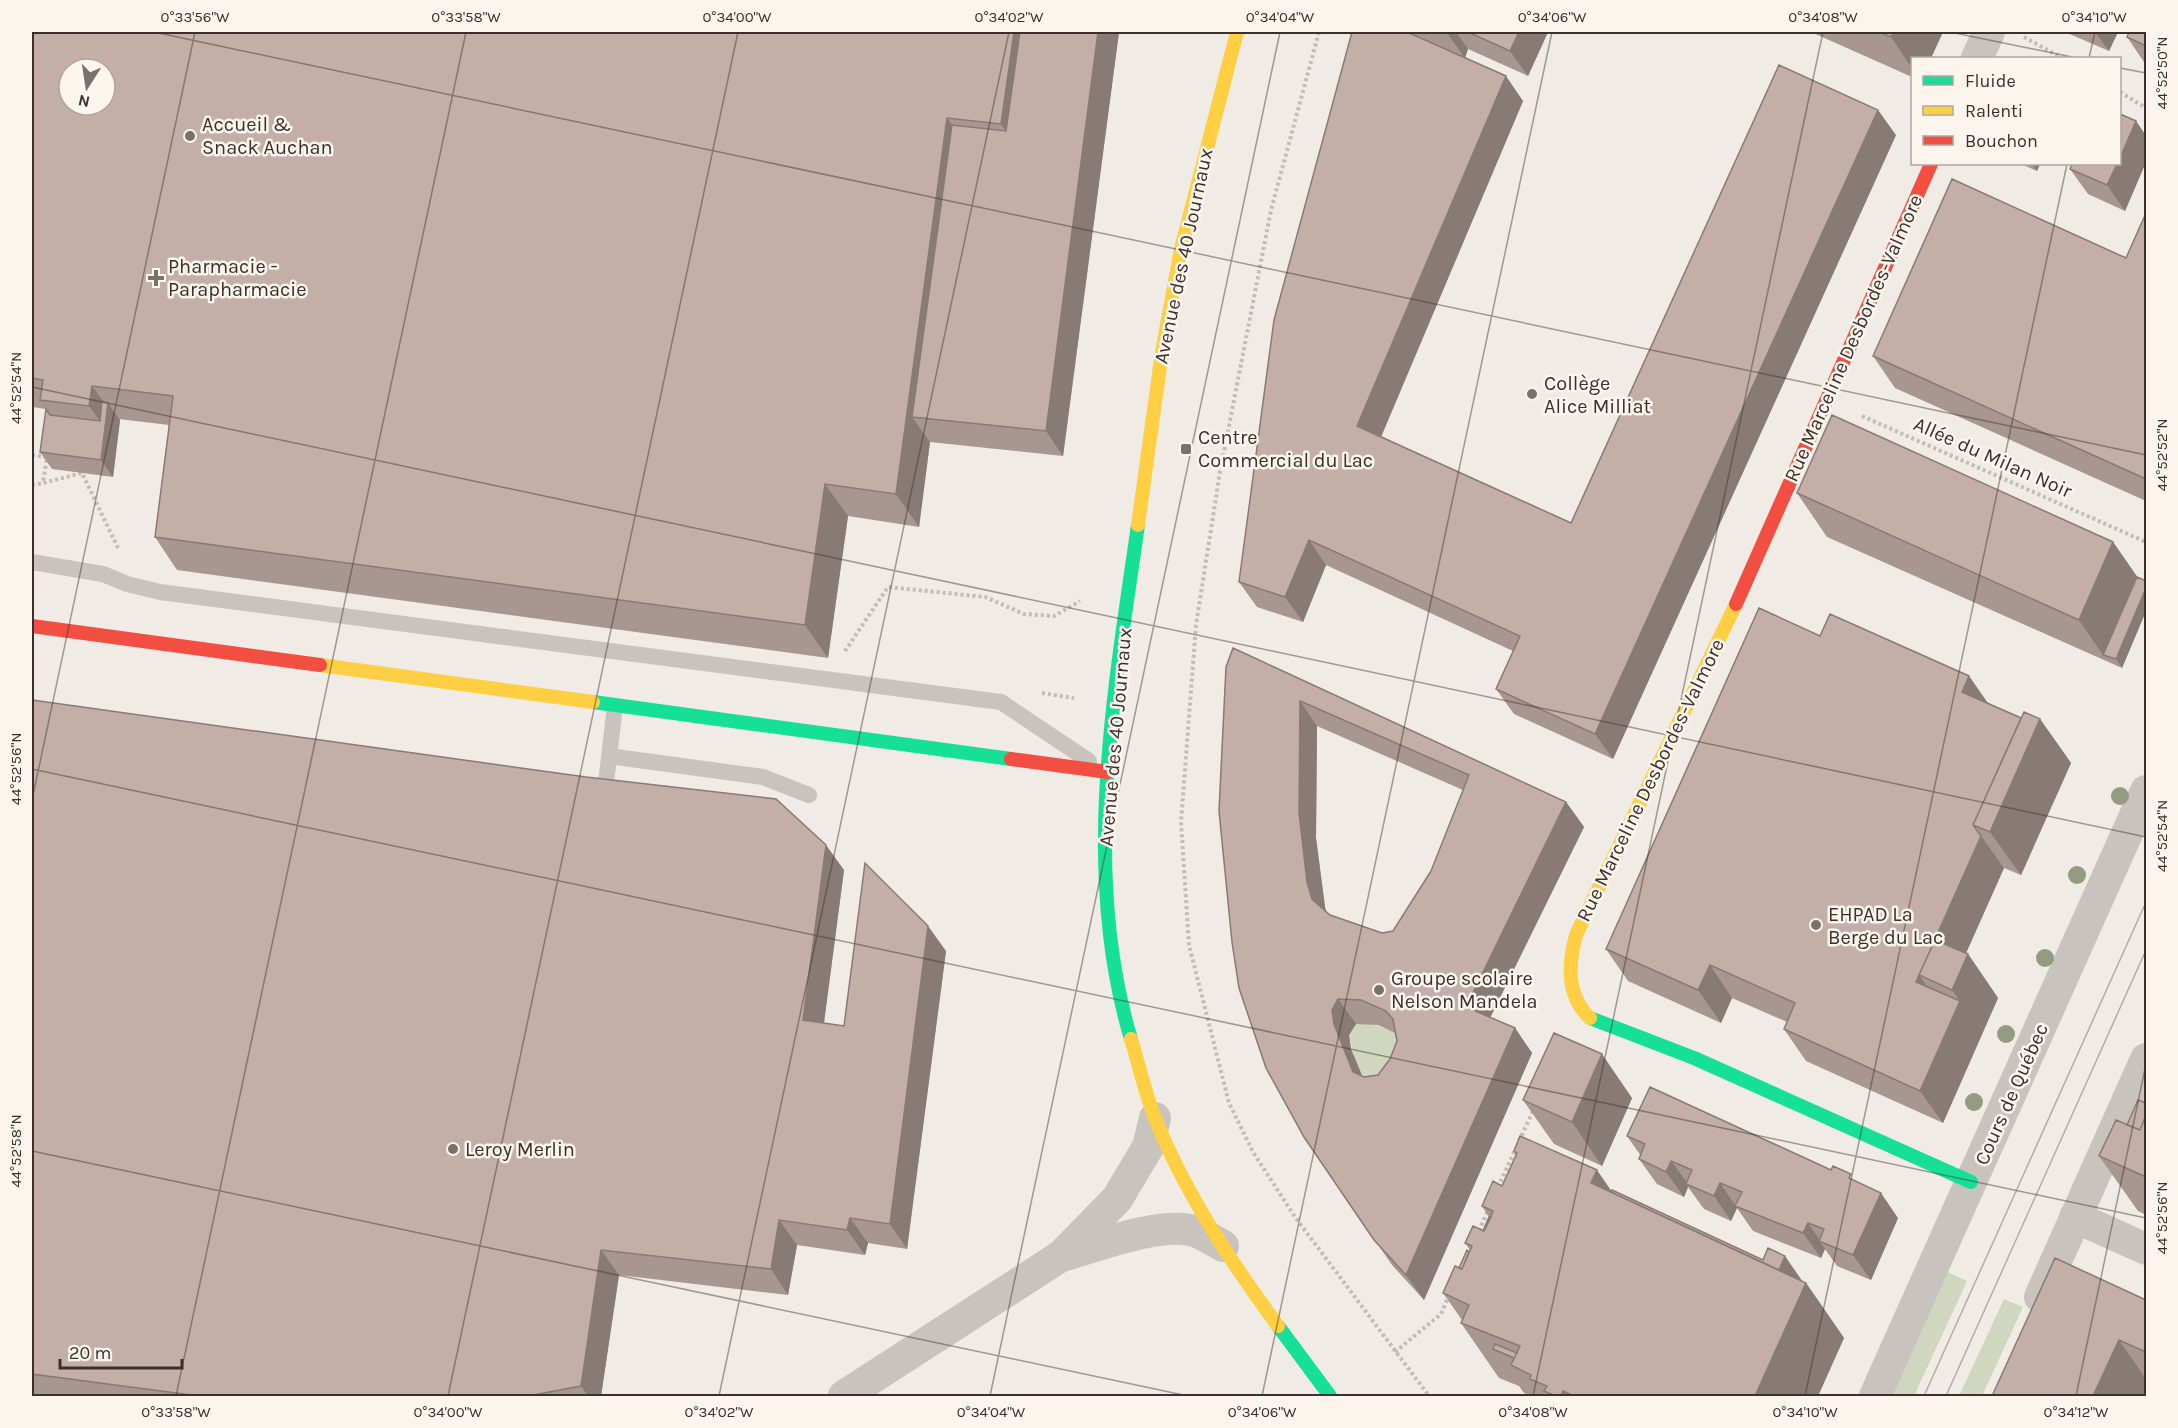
<svg xmlns="http://www.w3.org/2000/svg" width="2178" height="1428" font-family="Karla,sans-serif">
  <rect width="100%" height="100%" fill="#f0ebe5"/>
  <path fill="#d1d6bf" d="M1367,1022L1404,1036L1371,1097L1355,1061L1349,1035L1356,1024Z
    M1948,1272L1967,1281L1914,1396H1891Z
    M2004,1299L2023,1307L1982,1396H1959Z"/>
  <g fill="none" stroke-linecap="round" stroke-linejoin="round">
    <path stroke="#c2bbb6" stroke-width="4" stroke-dasharray="3 3" stroke-linecap="butt" d="M1319,32L1271,210L1220,472L1196,625L1181,822L1189,945L1229,1103L1253,1152L1295,1217L1429,1396
      M2024,37L2062,58
      M2120,92L2146,108
      M1862,416L2146,542
      M32,455L47,457L43,483L82,473L118,548
      M32,485L43,483
      M845,651L888,587L985,597L1024,614L1054,616L1080,601
      M1042,693L1074,698
      M1519,1141L1534,1109
      M1498,1187L1516,1148
      M1479,1231L1488,1210
      M1395,1352L1441,1314L1449,1295"/>
    <path stroke="#c9c3be" stroke-width="16" d="M32,562L103,574L127,584L160,592L1001,702L1089,761
      M609,756L763,777L809,795
      M604,800L615,706"/>
    <path stroke="#c9c3be" stroke-width="32" d="M1977,58L1989,32
      M2075,1217L2146,1249
      M1065,1255C1097,1246 1162,1221 1194,1231C1204,1234 1214,1241 1223,1246
      M2040,1297L2146,1059
      M844,1396L1061,1256L1117,1199L1148,1147L1155,1118
      M1875,1396L2146,791"/>
    <path stroke="#16e098" stroke-width="14" d="M593,702L1011,759
      M1590,1018L1694,1058L1971,1182
      M1131,1039C1081,873 1114,693 1138,525
      M1278,1326L1330,1396"/>
    <path stroke="#ffcf43" stroke-width="14" d="M1138,525L1162,352L1181,249L1237,32
      M320,665L593,702
      M1590,1018C1566,996 1568,964 1576,935L1736,604
      M1131,1039C1139,1065 1145,1093 1155,1118C1185,1193 1231,1262 1278,1326"/>
    <path stroke="#f24e42" stroke-width="14" d="M1736,604L1931,164
      M32,626L320,665
      M1011,759L1108,772"/>
    <path stroke="#b1aca8" stroke-width="1.5" d="M1924,1396L2146,902
      M1946,1396L2146,950"/>
  </g>
  <g fill="#959b80">
    <circle cx="2120" cy="796" r="9"/>
    <circle cx="2077" cy="875" r="9"/>
    <circle cx="2045" cy="958" r="9"/>
    <circle cx="2006" cy="1034" r="9"/>
    <circle cx="1974" cy="1102" r="9"/>
  </g>
  <path fill="#a89690" fill-rule="evenodd" d="M32,32H1119L1063,456L930,442L919,527L848,516L828,658L177,570L155,537L169,425L119,419L120,420L113,477L52,469L40,452L46,409L32,407Z
    M1352,32H1548L1528,76L1468,49L1465,57L1523,101L1381,437L1571,523L1896,135L1613,759L1514,714L1496,689L1513,651L1326,565L1303,622L1257,607L1239,582Z
    M1811,32H1943L1931,58H1912V77Z
    M2065,32H2118L2109,51Z
    M2146,32V65L2127,37Z
    M2136,121L2146,136V162L2125,211L2088,194L2070,169Z
    M2021,164H2040L2037,171Z
    M2146,213V501L1895,388L1873,356L2126,258Z
    M1797,493L2113,542L2137,577L2146,581V611L2122,668L1827,537Z
    M1820,636L1969,676L1988,704L2021,718L2040,719L2071,763L2021,875L2004,868L1966,953L1968,954L1998,998L1943,1123L1806,1061L1784,1029L1787,1022L1732,998L1721,1023L1628,981L1606,949Z
    M1226,667L1566,802L1584,827L1490,1018L1515,1028L1532,1053L1424,1300L1392,1265L1304,1137ZM1317,726L1463,790L1431,871L1393,931L1382,933L1330,915L1326,912L1325,907L1316,838ZM1356,1024L1378,1025L1395,1033L1397,1041L1390,1059L1378,1075L1364,1077L1362,1076L1351,1049L1349,1035Z
    M32,700L844,870L824,1023L844,1026L946,951L907,1249L868,1243L865,1255L797,1245L788,1295L619,1275L601,1396H32Z
    M1632,1098L1602,1166L1554,1144L1523,1100Z
    M2146,1103V1215L2138,1211L2099,1156L2127,1125Z
    M1627,1136L1855,1181L1898,1218L1871,1280L1837,1266L1825,1249L1821,1258L1753,1231L1737,1208L1731,1221L1704,1209L1688,1187L1684,1197L1657,1184L1639,1159L1641,1156Z
    M1514,1151L1612,1191L1806,1283L1844,1338L1818,1396H1533L1524,1393L1519,1386L1499,1378L1461,1323L1462,1320L1443,1293L1470,1250L1465,1243L1483,1231L1489,1217L1482,1206L1502,1186L1516,1155Z
    M2146,1300V1396H1992Z"/>
  <path fill="#887a75" d="M1014,32H1041L1024,157L1001,124Z
    M1098,32H1119L1063,456L1046,431Z
    M1447,32H1456L1468,49L1465,58L1447,33Z
    M1519,32H1548L1528,76L1510,51Z
    M1893,32H1943L1931,58H1912V68L1891,37Z
    M2095,32H2118L2109,51Z
    M1506,76L1523,101L1375,451L1357,426Z
    M1878,110L1896,135L1613,759L1595,734Z
    M947,118L970,150L912,417L930,442L919,527L896,494Z
    M2136,121L2146,136V162L2125,211L2107,185L2117,164H2120V158Z
    M2032,164H2040L2037,171Z
    M92,386L108,408V403L120,420L113,477L101,460L105,428L89,406Z
    M825,484L848,516L828,658L805,625Z
    M1309,540L1326,565L1303,622L1285,597Z
    M2113,542L2143,585L2103,655L2079,620Z
    M2146,588V611L2122,668L2116,659Z
    M1969,676L1992,709L1962,692Z
    M1300,701L1317,726L1316,838L1325,907L1329,924L1312,899L1307,882L1299,813Z
    M2040,719L2071,763L2021,875L1990,832Z
    M1566,802L1584,827L1483,1032L1466,1007Z
    M1981,836L2004,868L1950,989L1919,975L1941,1007L1916,982Z
    M826,845L844,870L821,1045L803,1020Z
    M928,926L946,951L907,1249L890,1224Z
    M1968,954L1998,998L1943,1123L1920,1091L1960,1001L1952,990Z
    M1710,965L1732,998L1721,1023L1698,990Z
    M1338,999L1356,1024L1349,1035L1351,1049L1371,1097L1353,1072L1334,1024L1332,1010Z
    M1515,1028L1532,1053L1424,1300L1406,1275Z
    M1602,1054L1632,1098L1602,1166L1572,1122Z
    M1671,1161L1688,1184H1686L1688,1187L1684,1197L1666,1172Z
    M1597,1170L1621,1205L1591,1183Z
    M1720,1183L1737,1208L1731,1221L1714,1196Z
    M1881,1193L1898,1218L1871,1280L1853,1255Z
    M850,1218L868,1243L865,1255L847,1230Z
    M779,1220L797,1245L788,1295L771,1269Z
    M1808,1223L1821,1242L1819,1241L1825,1249L1821,1258L1803,1233Z
    M601,1250L619,1275L601,1396H588L581,1386Z
    M1785,1256L1805,1285L1806,1283L1844,1338L1818,1396H1755L1776,1276Z
    M2119,1340L2146,1379V1396H2093Z
    M1563,1391L1567,1396H1561Z"/>
  <path fill="#c3afa7" stroke="#887a75" stroke-width="1.5" fill-rule="evenodd" d="M32,32H1014L1001,124L947,118L896,494L825,484L805,625L155,537L173,396L92,386L89,406L40,400L43,380L32,378ZM69,69H105V105H69Z
    M1020,32H1098L1046,431L912,417L952,125L1006,131Z
    M1352,32H1407L1506,76L1357,426L1571,523L1779,65L1878,110L1595,734L1496,689L1520,636L1309,540L1285,597L1239,582L1274,320Z
    M1468,32H1519L1510,51Z
    M1879,32H1893L1891,37Z
    M2129,32H2146V46L2127,37Z
    M2120,114L2136,121L2120,158Z
    M2072,164H2117L2107,185L2070,169Z
    M1952,179L2126,258L2146,213V479L1873,356Z
    M102,401L108,403L101,460L40,452L46,409L50,415L100,421Z
    M1832,415L2113,542L2079,620L1797,493Z
    M2137,577L2146,581V588L2116,659L2103,655Z
    M1759,608L1820,636L1830,614L1969,676L1962,692L2021,718L1973,825L1981,836L1916,982L1960,1001L1920,1091L1784,1029L1795,1003L1710,965L1698,990L1606,949Z
    M1233,648L1566,802L1466,1007L1515,1028L1406,1275L1374,1240L1304,1137L1266,1068L1239,988L1232,942L1219,811L1226,667ZM1300,701L1469,775L1431,871L1393,931L1382,933L1330,915L1312,899L1307,882L1299,813ZM1338,999L1361,1000L1386,1011L1393,1019L1397,1041L1390,1059L1378,1075L1364,1077L1353,1072L1334,1024L1332,1010Z
    M32,700L586,777L776,799L826,845L803,1020L844,1026L865,863L928,926L890,1224L850,1218L847,1230L779,1220L771,1269L601,1250L581,1386L528,1396H199L32,1374Z
    M2024,712L2040,719L1990,832L1973,825Z
    M1935,940L1968,954L1952,990L1919,975Z
    M1554,1033L1602,1054L1572,1122L1523,1100Z
    M1650,1087L1831,1170L1833,1166L1851,1174L1849,1178L1881,1193L1853,1255L1819,1241L1824,1229L1808,1223L1803,1233L1735,1206L1742,1192L1720,1183L1714,1196L1686,1184L1692,1170L1671,1161L1666,1172L1639,1159L1645,1144L1627,1136Z
    M2138,1100L2146,1103V1115L2140,1130L2127,1125Z
    M2146,1115V1177L2099,1156L2116,1120L2140,1130Z
    M1520,1136L1597,1170L1591,1183L1806,1283L1755,1396H1574L1563,1391L1561,1396H1556L1544,1391L1547,1386L1530,1379L1531,1375L1511,1365L1520,1346L1461,1323L1469,1305L1443,1293L1455,1266L1462,1269L1472,1246L1465,1243L1473,1226L1484,1231L1493,1211L1482,1206L1493,1181L1502,1186L1517,1153L1514,1151Z
    M1612,1190L1763,1260L1768,1248L1785,1256L1779,1270L1611,1192Z
    M1489,1217H1491L1484,1231H1483Z
    M1467,1250L1469,1252L1462,1269L1459,1268Z
    M2055,1258L2146,1300V1352L2119,1340L2093,1396H1992Z
    M1495,1344L1517,1353L1514,1358L1493,1349Z"/>
  <path fill="none" stroke="#3b302b" stroke-width="1.5" stroke-opacity="0.45" d="M154,32L2146,455M1950,32L2077,58M2089,58L2095,32M2120,68L2146,73M32,387L2146,837M32,769L2146,1218M32,800L195,32M32,1151L1188,1396M176,1396L466,32M448,1396L738,32M719,1396L1009,32M990,1396L1280,32M1262,1396L1552,32M1533,1396L1823,32M1805,1396L2067,164M2076,1396L2146,1064"/>
  <g fill="#7a716c" stroke="#fbf5ee" stroke-width="2">
    <circle cx="190" cy="136" r="6"/>
    <path d="M153 269h6v6h6v6h-6v6h-6v-6h-6v-6h6z"/>
    <circle cx="1532" cy="394" r="6"/>
    <rect x="1180" y="443" width="12" height="12" rx="3"/>
    <circle cx="1816" cy="925" r="6"/>
    <circle cx="1379" cy="990" r="6"/>
    <circle cx="453" cy="1149" r="6"/>
  </g>
  <g text-anchor="middle" stroke-width="5" stroke-linejoin="round" paint-order="stroke">
    <g font-size="20" fill="#3b302b" stroke="#fbf5ee" text-anchor="start">
      <text x="202" y="131">Accueil &amp;<tspan x="202" dy="23">Snack Auchan</tspan></text>
      <text x="168" y="273">Pharmacie -<tspan x="168" dy="23">Parapharmacie</tspan></text>
      <text x="1544" y="390">Collège<tspan x="1544" dy="23">Alice Milliat</tspan></text>
      <text x="1198" y="444">Centre<tspan x="1198" dy="23">Commercial du Lac</tspan></text>
      <text x="1828" y="921">EHPAD La<tspan x="1828" dy="23">Berge du Lac</tspan></text>
      <text x="1391" y="985">Groupe scolaire<tspan x="1391" dy="23">Nelson Mandela</tspan></text>
      <text x="465" y="1156">Leroy Merlin</text>
    </g>
    <g font-size="20" fill="#3b302b" stroke="#fbf5ee">
      <text transform="translate(1183 256) rotate(-78)" y="7">Avenue des 40 Journaux</text>
      <text transform="translate(1853 338) rotate(-66)" y="7">Rue Marceline Desbordes-Valmore</text>
      <text transform="translate(1993 457) rotate(24)" y="7">Allée du Milan Noir</text>
      <text transform="translate(1115 737) rotate(-85)" y="7">Avenue des 40 Journaux</text>
      <text transform="translate(1650 780) rotate(-64)" y="7">Rue Marceline Desbordes-Valmore</text>
      <text transform="translate(2011 1094) rotate(-66)" y="7">Cours de Québec</text>
    </g>
  </g>
  <rect width="2178" height="1428" fill="none" stroke="#fbf5ee" stroke-width="66"/>
  <rect x="1911" y="57" width="210" height="108" fill="#fbf5ee" stroke="#aea6a0" stroke-width="1.5"/>
  <rect x="1923" y="76" width="30" height="9" fill="#16e098" stroke="#aea6a0" stroke-width="1.5"/>
  <text x="1965" y="87" font-size="18" fill="#3b302b">Fluide</text>
  <rect x="1923" y="106" width="30" height="9" fill="#ffcf43" stroke="#aea6a0" stroke-width="1.5"/>
  <text x="1965" y="117" font-size="18" fill="#3b302b">Ralenti</text>
  <rect x="1923" y="136" width="30" height="9" fill="#f24e42" stroke="#aea6a0" stroke-width="1.5"/>
  <text x="1965" y="147" font-size="18" fill="#3b302b">Bouchon</text>
  <g transform="translate(87 87) rotate(192)"><circle r="28" fill="#fbf5ee" stroke="#aea6a0" stroke-width="1.5"/>
  <path d="M0-4.5L10 22L0 15L-10 22Z" fill="#7a716c"/>
  <text y="-9" font-size="16" font-weight="bold" text-anchor="middle" fill="#3b302b">N</text>
  </g>
  <path d="M60 1359v9h122v-9" fill="none" stroke="#3b302b" stroke-width="3"/>
  <text x="69" y="1359" font-size="18" fill="#3b302b" stroke="#fbf5ee" stroke-width="4.5" paint-order="stroke">20 m</text>
  <rect x="33" y="33" width="2112" height="1362" fill="none" stroke="#3b302b" stroke-width="2"/>
  <g font-size="15" text-anchor="middle" fill="#3b302b">
    <text x="195" y="22">0°33'56"W</text>
    <text x="466" y="22">0°33'58"W</text>
    <text x="737" y="22">0°34'00"W</text>
    <text x="1009" y="22">0°34'02"W</text>
    <text x="1280" y="22">0°34'04"W</text>
    <text x="1552" y="22">0°34'06"W</text>
    <text x="1823" y="22">0°34'08"W</text>
    <text x="2094" y="22">0°34'10"W</text>
    <text transform="translate(2162 73) rotate(-90)" y="5">44°52'50"N</text>
    <text transform="translate(16 388) rotate(-90)" y="5">44°52'54"N</text>
    <text transform="translate(2162 455) rotate(-90)" y="5">44°52'52"N</text>
    <text transform="translate(16 769) rotate(-90)" y="5">44°52'56"N</text>
    <text transform="translate(2162 836) rotate(-90)" y="5">44°52'54"N</text>
    <text transform="translate(16 1151) rotate(-90)" y="5">44°52'58"N</text>
    <text transform="translate(2162 1218) rotate(-90)" y="5">44°52'56"N</text>
    <text x="176" y="1417">0°33'58"W</text>
    <text x="448" y="1417">0°34'00"W</text>
    <text x="719" y="1417">0°34'02"W</text>
    <text x="991" y="1417">0°34'04"W</text>
    <text x="1262" y="1417">0°34'06"W</text>
    <text x="1533" y="1417">0°34'08"W</text>
    <text x="1805" y="1417">0°34'10"W</text>
    <text x="2076" y="1417">0°34'12"W</text>
  </g>
</svg>
